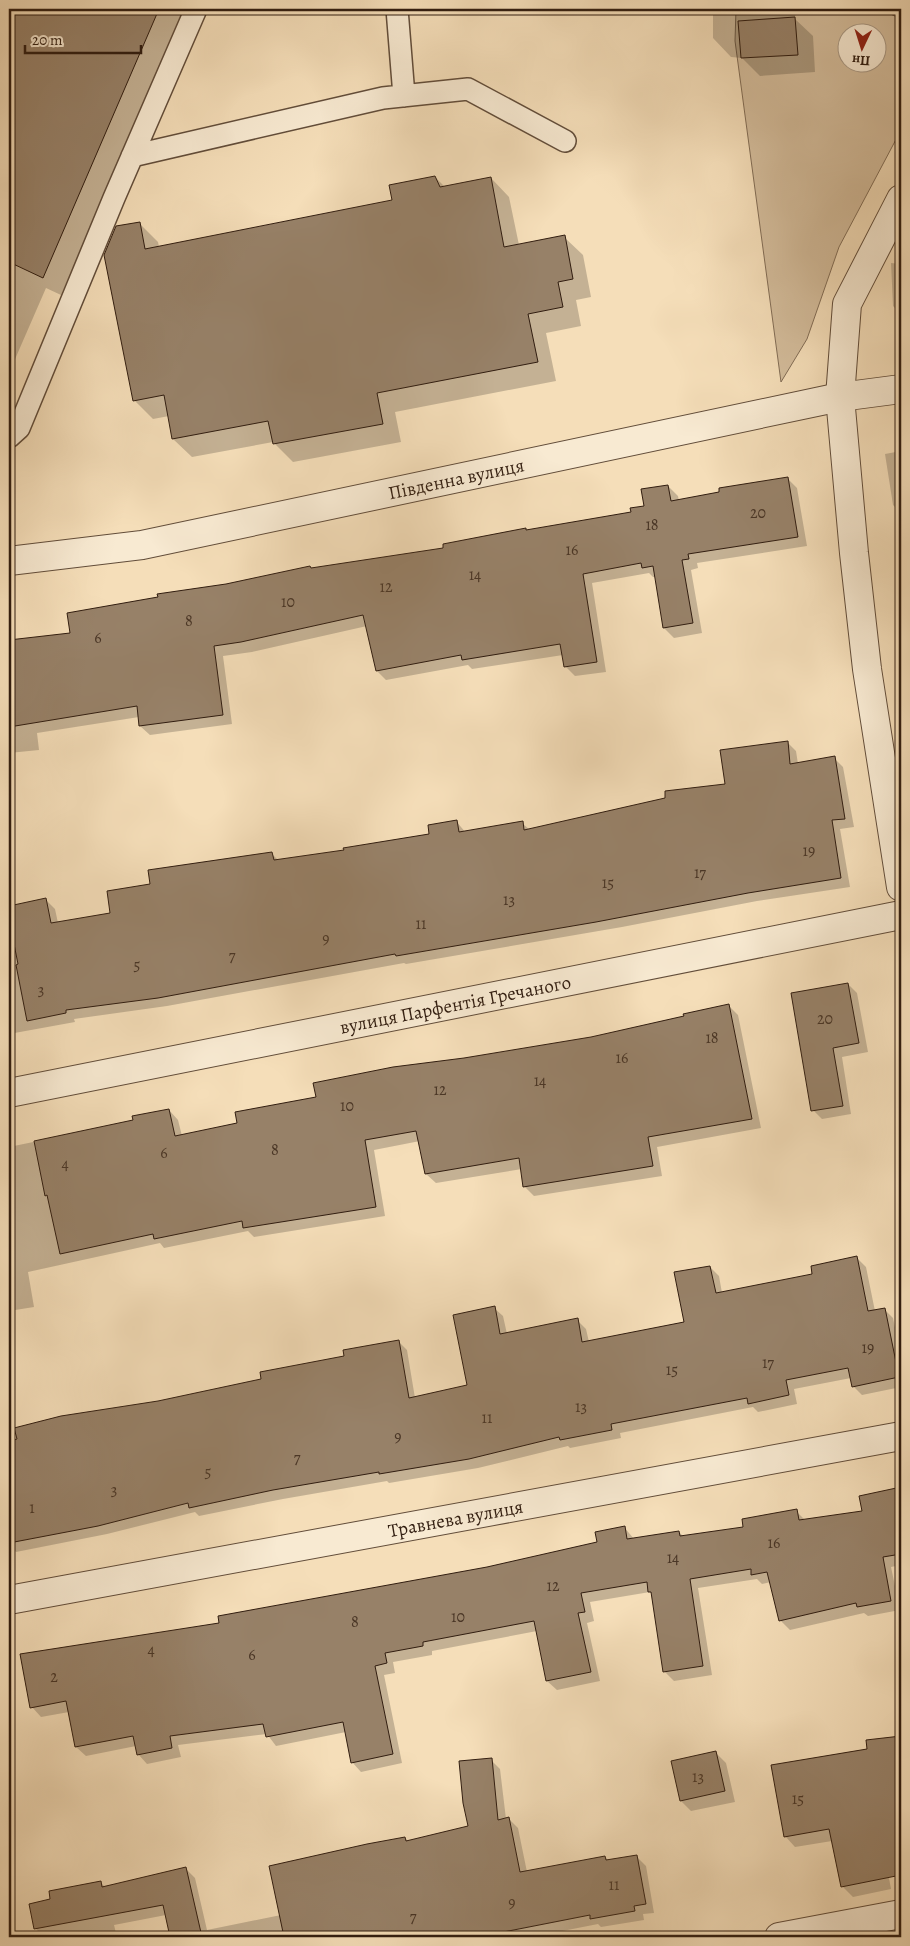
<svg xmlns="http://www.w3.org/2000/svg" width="910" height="1946" font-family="Alegreya,serif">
  <rect width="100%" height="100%" fill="#f5deb9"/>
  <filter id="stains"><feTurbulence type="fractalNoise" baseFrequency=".004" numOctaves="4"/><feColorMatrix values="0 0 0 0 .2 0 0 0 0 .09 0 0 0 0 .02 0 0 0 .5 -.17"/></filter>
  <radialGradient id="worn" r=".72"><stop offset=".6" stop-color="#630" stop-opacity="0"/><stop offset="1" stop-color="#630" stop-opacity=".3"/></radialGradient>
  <path fill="#d4bd9c" stroke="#826d56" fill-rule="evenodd" d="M736,9H880L901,19V130L839,247L807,339L781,382L735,41ZM848,32H878V62H848Z"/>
  <path fill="#0003" d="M15,9H185L61,295L46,288L9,373V22Z
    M713,9H796L795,19L813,36L815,72L760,76L742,58L731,57L713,38Z
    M435,177L445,187L491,178L509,197L519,245L564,237L583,255L591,297L576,300L581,326L546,333L556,381L395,412L401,442L293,462L273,442L192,457L173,439L169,416L153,419L134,400L139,223L158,242L159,247L394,201Z
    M891,263L901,264V312L898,311L893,306Z
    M901,451V513L893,505L885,454Z
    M787,478L797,488L807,546L697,563L698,568L691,570L702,633L674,638L664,628L656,577H653L649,573L592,583L606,672L575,676L565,666L563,655L472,669L468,665L386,680L377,671L367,626L252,652L223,656L232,724L150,735L140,726L139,717L37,733L39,750L9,753V642L72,634L312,569L445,549L526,530L527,531L633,513L645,507L668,486L678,496L679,501Z
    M787,742L796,751L798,764L834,758L843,767L854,827L840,829L850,887L757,901L622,927L406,964L404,963L167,1006L74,1019L75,1022L9,1034V907L46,900L55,909L58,923L112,914L151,885L272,854L278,860L345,851L431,835L456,821L466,833L522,823L530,830L727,785Z
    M848,984L857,993L868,1052L842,1057L851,1114L822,1119L813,1110Z
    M729,1006L738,1015L761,1128L657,1147L662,1176L534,1196L524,1186L522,1169L436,1183L426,1174L420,1141L374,1150L385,1216L254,1237L248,1231L164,1248L160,1243L28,1272L34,1307L9,1311V1147L135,1121L169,1110L178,1120L182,1136L238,1124L317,1098L464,1059L591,1038Z
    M857,1258L866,1267L875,1311L884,1309L893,1318L901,1356V1387L862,1395L853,1386L851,1378L794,1389L797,1404L758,1412L753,1407L620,1433L621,1438L570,1448L568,1446L478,1468L389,1483L387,1481L283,1499L199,1516L195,1512L107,1534L16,1552L9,1544V1442L158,1403L263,1380L398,1341L407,1350L415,1398L468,1386L494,1308L503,1316L507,1334L577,1320L586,1329L589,1342L685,1323L710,1267L719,1276L722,1293L814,1275Z
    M901,1488V1565L891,1567L900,1610L868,1616L864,1613L790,1630L780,1620L771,1582L762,1584L757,1579L698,1588L712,1675L674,1681L664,1671L652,1594L650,1592L590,1602L594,1621L587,1623L600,1681L557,1690L547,1681L537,1631L432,1651V1655L393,1662L395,1673L384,1675L402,1763L361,1772L352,1762L346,1732L276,1746L267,1734L178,1745L181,1757L147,1764L138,1754L136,1746L86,1756L76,1747L69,1712L41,1717L32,1707L221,1624L488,1568L599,1543L624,1527L634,1539L679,1532L684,1537L745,1528L796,1511L806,1521L864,1512L861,1497Z
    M901,1738V1871L888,1873L891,1889L853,1897L842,1886L832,1841L795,1847L785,1836L868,1750L867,1741Z
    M716,1753L726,1763L735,1802L691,1811L681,1801Z
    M491,1760L500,1769L506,1819H509L518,1828L527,1872L605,1857L609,1861L637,1857L646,1866L654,1913L643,1914L644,1920L601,1927L598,1924L532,1937H171L166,1915L114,1925L117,1937H59L58,1935L44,1937L35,1928L52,1900L101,1883L105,1887L186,1869L195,1878L207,1930L281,1915L405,1838L408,1841L469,1827Z"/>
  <path fill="#978168" stroke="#311d10" d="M9,9H159L43,278L9,262Z
    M795,17L798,55L741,58L738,21Z
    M435,176L440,187L491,177L504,247L565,235L573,279L558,282L563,307L528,314L538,362L377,393L383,424L273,444L268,421L172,439L164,395L133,401L104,255L116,226L140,222L145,249L392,200L389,185Z
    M788,477L798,537L688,554L689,559L682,560L693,623L663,628L653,566L642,568L641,563L583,574L597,662L564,667L560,644L462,660L461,655L376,671L363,615L241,642L214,646L223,715L139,726L137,706L9,727V640L70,633L67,613L158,597L157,594L226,584L310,566L311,568L443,548V544L526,528V530L631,512L630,508L644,506L641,489L668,485L671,501L719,492V488Z
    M788,741L790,764L835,756L845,819L832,820L841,878L748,893L596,922L396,956L395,954L158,998L66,1010V1013L27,1021L16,965L18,964L9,919V906L46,898L51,923L110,913L107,891L150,884L148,870L272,852L274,860L344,850L343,848L429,834L428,825L457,820L459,832L523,821L524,830L665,798V791L725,784L720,750Z
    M848,983L859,1043L833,1048L843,1106L811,1111L791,993Z
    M729,1004L752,1119L648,1137L653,1166L523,1187L519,1158L425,1174L416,1131L365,1140L376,1207L243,1228L242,1221L154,1239L153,1234L60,1254L47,1195L45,1196L34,1141L133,1120L132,1116L169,1109L175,1136L237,1123L235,1112L316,1097L313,1083L393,1067L464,1058L591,1037L684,1016L683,1014Z
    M857,1256L868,1311L885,1308L899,1377L852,1387L848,1368L786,1380L789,1395L748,1404L747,1398L611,1424L612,1430L560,1440L559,1437L469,1459L379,1474V1472L273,1490L189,1508L188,1503L98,1526L9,1543V1441L17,1439L14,1428L61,1416L158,1401L261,1379L260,1372L344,1356L343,1350L399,1340L409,1398L467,1385L453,1315L495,1306L500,1334L578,1318L582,1342L684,1322L674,1272L710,1266L716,1293L812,1274L811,1266Z
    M901,1487V1554L883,1557L891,1601L857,1607L856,1603L779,1621L767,1572L751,1575V1569L690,1579L703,1666L663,1672L651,1592H648L647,1582L581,1593L585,1612L578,1613L591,1672L546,1681L534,1621L423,1642V1646L385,1653L387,1663L375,1666L393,1754L351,1763L343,1722L266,1737L263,1724L170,1736L172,1748L137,1755L133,1736L75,1747L66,1701L30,1708L20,1654L219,1623L218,1616L487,1567L597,1542L595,1532L625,1526L627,1539L679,1531L680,1536L743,1527L742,1519L797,1509L799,1520L862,1511L859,1496Z
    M901,1736V1875L841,1887L829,1829L784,1837L771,1765L867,1749L866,1740Z
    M716,1751L725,1791L680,1801L671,1761Z
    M492,1758L498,1820L509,1817L520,1872L605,1856L606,1860L637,1855L646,1904L634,1906L635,1911L590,1919V1915L478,1937H284L269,1866L367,1844L405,1837L406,1841L468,1826L463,1803L459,1761Z
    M186,1867L202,1937H170L163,1905L34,1929L29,1904L50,1899L49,1891L101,1881L102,1887Z"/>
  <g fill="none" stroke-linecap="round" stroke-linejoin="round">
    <defs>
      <path id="lane" d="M397,9L404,96
        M132,156L383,98L468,89L565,141
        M9,437L19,428L114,198L196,9"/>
      <g id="street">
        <path d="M901,199L847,304L840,397L854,553L867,669L901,887"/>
        <path id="s1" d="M9,561L142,545L840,397L901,389"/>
        <path id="s2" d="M9,1093L901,915"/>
        <path id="s3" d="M9,1600L901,1436"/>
        <path d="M779,1937L901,1914"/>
      </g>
    </defs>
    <use href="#lane" stroke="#624d3a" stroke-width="24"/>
    <use href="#street" stroke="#624d3a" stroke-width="30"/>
    <use href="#lane" stroke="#f8ead2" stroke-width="21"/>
    <use href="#street" stroke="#f8ead2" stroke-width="28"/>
  </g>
  <g text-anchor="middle" stroke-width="4" stroke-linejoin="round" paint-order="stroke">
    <g font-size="16" fill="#4a3626">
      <text x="758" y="518">20</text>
      <text x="652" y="530">18</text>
      <text x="572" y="555">16</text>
      <text x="475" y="580">14</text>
      <text x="386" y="592">12</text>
      <text x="288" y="607">10</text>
      <text x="189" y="626">8</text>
      <text x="98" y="643">6</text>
      <text x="809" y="856">19</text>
      <text x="700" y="878">17</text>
      <text x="608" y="888">15</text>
      <text x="509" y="905">13</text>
      <text x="421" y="929">11</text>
      <text x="326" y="944">9</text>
      <text x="232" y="961">7</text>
      <text x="137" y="970">5</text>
      <text x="41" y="995">3</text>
      <text x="825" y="1024">20</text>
      <text x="712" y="1043">18</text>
      <text x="622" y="1063">16</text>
      <text x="540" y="1086">14</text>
      <text x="440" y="1095">12</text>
      <text x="347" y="1111">10</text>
      <text x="275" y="1155">8</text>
      <text x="164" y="1158">6</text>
      <text x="65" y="1169">4</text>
      <text x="868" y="1353">19</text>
      <text x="768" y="1368">17</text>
      <text x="672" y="1375">15</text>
      <text x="581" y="1412">13</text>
      <text x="487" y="1423">11</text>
      <text x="398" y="1442">9</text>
      <text x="297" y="1463">7</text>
      <text x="208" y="1477">5</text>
      <text x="114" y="1495">3</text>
      <text x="32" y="1513">1</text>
      <text x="774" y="1548">16</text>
      <text x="673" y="1563">14</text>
      <text x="553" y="1591">12</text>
      <text x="458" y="1622">10</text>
      <text x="355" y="1627">8</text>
      <text x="151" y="1655">4</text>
      <text x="252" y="1660">6</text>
      <text x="54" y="1682">2</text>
      <text x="698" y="1782">13</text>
      <text x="798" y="1804">15</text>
      <text x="614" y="1890">11</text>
      <text x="512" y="1908">9</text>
      <text x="413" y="1922">7</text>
    </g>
    <g font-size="19" fill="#311d10" stroke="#f8ead2">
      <text dy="7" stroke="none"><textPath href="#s1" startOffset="455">Південна вулиця</textPath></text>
      <text dy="7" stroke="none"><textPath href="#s2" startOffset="455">вулиця Парфентія Гречаного</textPath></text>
      <text dy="7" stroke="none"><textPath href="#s3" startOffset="454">Травнева вулиця</textPath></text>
    </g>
  </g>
  <rect width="910" height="1946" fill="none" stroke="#f5deb9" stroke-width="30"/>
  <rect x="10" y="10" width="890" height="1926" fill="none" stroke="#311d10" stroke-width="2.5"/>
  <rect x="15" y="15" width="880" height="1916" fill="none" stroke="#311d10"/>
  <g transform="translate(862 48) rotate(184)"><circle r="24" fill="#f8ead2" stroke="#a89884"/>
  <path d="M0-4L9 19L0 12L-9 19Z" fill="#8f2418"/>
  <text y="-8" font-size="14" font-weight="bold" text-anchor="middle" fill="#311d10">Пн</text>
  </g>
  <path d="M25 45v8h116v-8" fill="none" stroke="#311d10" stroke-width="2.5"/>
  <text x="32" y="45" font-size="15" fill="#311d10" stroke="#f8ead2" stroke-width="4" paint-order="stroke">20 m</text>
  <rect width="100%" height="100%" filter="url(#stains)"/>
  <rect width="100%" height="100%" fill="url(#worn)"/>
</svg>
